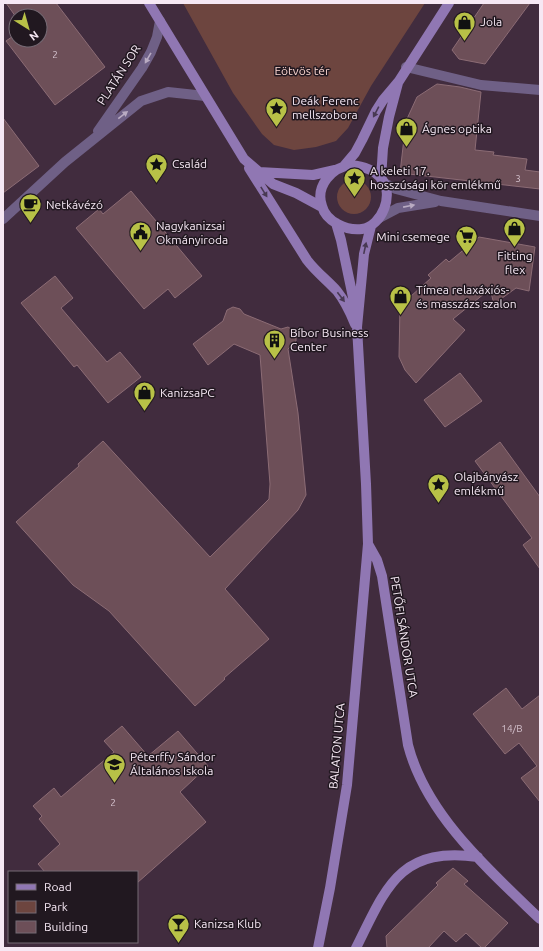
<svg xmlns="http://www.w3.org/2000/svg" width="543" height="951" font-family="Ubuntu,sans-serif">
  <rect width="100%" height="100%" fill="#412c3e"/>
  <path fill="#6d453f" d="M183,3H425L371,86L348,128L336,141L316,147L294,150L274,145L262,134L233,93Z
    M337 197a17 17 0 1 1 34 0a17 17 0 1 1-34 0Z"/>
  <path fill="#6d4f58" stroke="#8c6c75" d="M6,3H56L105,67L55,105L6,41L16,34V40H40V16L16,17Z
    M484,3H530L485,64L459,59L452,50Z
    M437,84L460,87L481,92L475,150L494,152L493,155L527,159L525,170L540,172V189L400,173L406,121L417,97Z
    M3,118L39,166L3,193Z
    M131,191L202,276L175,298L168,289L144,309L76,228L99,209L103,214Z
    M479,237L535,247L529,291L516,288L494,304L490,289L453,319L465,330L416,383L405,370L399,357L400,306L431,278L428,275L446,259L449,262Z
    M55,276L73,298L61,308L107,362L120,352L141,377L108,403L77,365L74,367L21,303Z
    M233,307L240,309L244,314L281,329L288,327L291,329L296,334V341L288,349L298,413L306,495L298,510L225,589L269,639L224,678L225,679L195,706L109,611L73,585L16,522L79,466L78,464L103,441L210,557L264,504L269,499L270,484L260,355L234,344L208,365L193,344L223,321L227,310Z
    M460,373L482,401L445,427L424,400Z
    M500,442L540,497V569L523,545L532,538L475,461Z
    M506,688L522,709L540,695V802L521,778L537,766L519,743L505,754L473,714Z
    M122,726L148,756L178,731L208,766L180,792L206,822L137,883V872H45L38,864L60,844L39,819L42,816L33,806L54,788L61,797L114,752L104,741Z
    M453,868L468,881L464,884L508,923L484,948H482L466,933L456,942L444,931L428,948H387L386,936L438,885L436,883Z"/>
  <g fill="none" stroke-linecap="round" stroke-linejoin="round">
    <path stroke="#6f6086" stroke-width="10" d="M406,67L481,85L540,90
      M98,131L142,68L151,52L157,37L160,21
      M384,183L396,189L441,201L540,216
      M379,218L398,208L435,202
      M3,219L65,162L141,101L168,92L205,96"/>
    <path stroke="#9077b3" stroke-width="10" d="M149,3L244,159L273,184L296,193L322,207
      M351,165C362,166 373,169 381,178C395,194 382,226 362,229C347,231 326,222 322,206C315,186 332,167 351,165Z
      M344,166L355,153L362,140L376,111L383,100L399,81L449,3
      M249,168L307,260C316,272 327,280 337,291C345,301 350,312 355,324
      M259,172L313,175L335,170
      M381,179L383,148L389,117L398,83
      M336,223L341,240L355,307
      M368,544L377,560L382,576L408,745C426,815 489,870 540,919
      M318,948L330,888L347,785L368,544L366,484L357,327L364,254L371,226
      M356,948C386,888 399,846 478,857"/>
  </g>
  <defs><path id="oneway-solid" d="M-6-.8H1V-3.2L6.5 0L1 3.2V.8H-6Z"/></defs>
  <g fill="#b9abc2">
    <use href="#oneway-solid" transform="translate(148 58) rotate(120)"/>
    <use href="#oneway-solid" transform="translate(123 115) rotate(-38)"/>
    <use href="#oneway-solid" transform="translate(409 206) rotate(-11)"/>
  </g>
  <g fill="#483953">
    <use href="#oneway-solid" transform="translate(376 112) rotate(118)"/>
    <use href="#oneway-solid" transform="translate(264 192) rotate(58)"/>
    <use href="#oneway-solid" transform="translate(365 248) rotate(-78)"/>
    <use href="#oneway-solid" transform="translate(341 297) rotate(53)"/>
  </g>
  <defs>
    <symbol id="shop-pin" viewBox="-11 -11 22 30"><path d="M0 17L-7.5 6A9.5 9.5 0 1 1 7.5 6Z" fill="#b8c147" stroke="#211820"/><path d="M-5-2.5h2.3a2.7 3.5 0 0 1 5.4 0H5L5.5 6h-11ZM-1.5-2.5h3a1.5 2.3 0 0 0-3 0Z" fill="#111"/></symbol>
    <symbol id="sight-pin" viewBox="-11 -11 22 30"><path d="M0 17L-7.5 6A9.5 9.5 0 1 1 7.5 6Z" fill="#b8c147" stroke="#211820"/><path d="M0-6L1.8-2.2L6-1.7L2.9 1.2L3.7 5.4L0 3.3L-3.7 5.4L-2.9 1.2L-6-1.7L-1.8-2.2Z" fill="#111"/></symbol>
    <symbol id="cafe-pin" viewBox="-11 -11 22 30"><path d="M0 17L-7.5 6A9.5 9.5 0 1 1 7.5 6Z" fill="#b8c147" stroke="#211820"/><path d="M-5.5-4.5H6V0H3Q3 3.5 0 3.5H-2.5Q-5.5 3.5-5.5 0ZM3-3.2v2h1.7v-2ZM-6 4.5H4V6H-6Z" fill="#111"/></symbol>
    <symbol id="civic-pin" viewBox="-11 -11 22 30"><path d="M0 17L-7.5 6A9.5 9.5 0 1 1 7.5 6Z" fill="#b8c147" stroke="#211820"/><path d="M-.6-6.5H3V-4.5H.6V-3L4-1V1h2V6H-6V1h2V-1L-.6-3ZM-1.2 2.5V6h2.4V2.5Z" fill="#111"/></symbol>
    <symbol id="supermarket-pin" viewBox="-11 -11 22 30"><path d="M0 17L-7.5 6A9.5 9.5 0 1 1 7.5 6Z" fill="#b8c147" stroke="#211820"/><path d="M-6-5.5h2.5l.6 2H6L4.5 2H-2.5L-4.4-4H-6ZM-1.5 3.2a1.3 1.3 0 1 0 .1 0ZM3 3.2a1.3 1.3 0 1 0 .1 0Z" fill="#111"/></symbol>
    <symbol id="building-pin" viewBox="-11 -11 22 30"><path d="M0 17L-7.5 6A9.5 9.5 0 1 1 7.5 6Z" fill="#b8c147" stroke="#211820"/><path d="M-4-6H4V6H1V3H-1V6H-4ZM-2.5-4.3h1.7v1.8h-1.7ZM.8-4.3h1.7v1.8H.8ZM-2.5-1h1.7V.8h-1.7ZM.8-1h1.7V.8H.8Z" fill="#111"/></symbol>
    <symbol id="school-pin" viewBox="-11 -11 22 30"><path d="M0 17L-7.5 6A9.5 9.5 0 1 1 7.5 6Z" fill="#b8c147" stroke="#211820"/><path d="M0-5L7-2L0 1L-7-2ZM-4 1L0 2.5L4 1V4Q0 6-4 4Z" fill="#111"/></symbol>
    <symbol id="bar-pin" viewBox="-11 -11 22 30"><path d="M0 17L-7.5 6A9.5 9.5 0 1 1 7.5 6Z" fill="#b8c147" stroke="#211820"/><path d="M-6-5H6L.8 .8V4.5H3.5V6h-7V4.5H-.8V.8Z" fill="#111"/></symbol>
  </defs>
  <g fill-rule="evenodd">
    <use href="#shop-pin" x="452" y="10" width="25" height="34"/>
    <use href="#sight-pin" x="264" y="96" width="25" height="34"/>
    <use href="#shop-pin" x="394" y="116" width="25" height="34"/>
    <use href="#sight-pin" x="144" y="152" width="25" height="34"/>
    <use href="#sight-pin" x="342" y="166" width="25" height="34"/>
    <use href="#cafe-pin" x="18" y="192" width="25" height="34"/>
    <use href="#shop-pin" x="502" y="216" width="25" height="34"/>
    <use href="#civic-pin" x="128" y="220" width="25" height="34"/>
    <use href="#supermarket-pin" x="454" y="224" width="25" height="34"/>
    <use href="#shop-pin" x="388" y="284" width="25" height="34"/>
    <use href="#building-pin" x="262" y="328" width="25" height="34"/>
    <use href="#shop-pin" x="132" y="380" width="25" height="34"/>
    <use href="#sight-pin" x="426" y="472" width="25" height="34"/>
    <use href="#school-pin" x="102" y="752" width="25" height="34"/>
    <use href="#bar-pin" x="166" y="912" width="25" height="34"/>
  </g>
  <g text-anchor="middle" stroke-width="3" stroke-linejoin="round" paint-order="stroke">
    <g font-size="10" fill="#d4c2cd">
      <text x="55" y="58">2</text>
      <text x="518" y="182">3</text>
      <text x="512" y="732">14/B</text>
      <text x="113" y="806">2</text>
    </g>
    <g font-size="12" fill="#f6e8f4" stroke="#211820" text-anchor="start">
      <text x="480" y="26">Jola</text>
      <text x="292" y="105">Deák Ferenc<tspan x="292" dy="14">mellszobora</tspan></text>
      <text x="422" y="133">Ágnes optika</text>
      <text x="172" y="168">Család</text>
      <text x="370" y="175">A keleti 17.<tspan x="370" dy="14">hosszúsági kör emlékmű</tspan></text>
      <text x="46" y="209">Netkávézó</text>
      <text x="156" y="230">Nagykanizsai<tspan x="156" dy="14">Okmányiroda</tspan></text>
      <text x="450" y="241" text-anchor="end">Mini csemege</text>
      <text x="515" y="260" text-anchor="middle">Fitting<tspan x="515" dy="14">flex</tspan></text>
      <text x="416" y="294">Tímea relaxáxiós-<tspan x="416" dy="14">és masszázs szalon</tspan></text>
      <text x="290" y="337">Bíbor Business<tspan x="290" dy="14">Center</tspan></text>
      <text x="160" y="397">KanizsaPC</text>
      <text x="454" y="481">Olajbányász<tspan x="454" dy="14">emlékmű</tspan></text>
      <text x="130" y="761">Péterffy Sándor<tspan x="130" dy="14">Általános Iskola</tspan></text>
      <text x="194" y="928">Kanizsa Klub</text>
    </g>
    <g font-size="12" fill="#fbd6d0" stroke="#211820">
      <text x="302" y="75">Eötvös tér</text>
    </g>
    <g font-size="12" fill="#f6e8f4" stroke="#211820">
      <text transform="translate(119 75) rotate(-57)" y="4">PLATÁN SOR</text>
      <text transform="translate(404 637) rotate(81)" y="4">PETŐFI SÁNDOR UTCA</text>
      <text transform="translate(337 746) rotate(-85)" y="4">BALATON UTCA</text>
    </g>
  </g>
  <rect width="543" height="951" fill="none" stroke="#f6e8f4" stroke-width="8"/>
  <rect x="8" y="871" width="130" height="72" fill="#211820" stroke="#766b75"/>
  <rect x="16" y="884" width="20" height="6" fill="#9077b3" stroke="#766b75"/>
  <text x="44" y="891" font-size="12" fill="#f6e8f4">Road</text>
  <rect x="16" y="901" width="20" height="12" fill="#6d453f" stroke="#766b75"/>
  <text x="44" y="911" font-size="12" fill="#f6e8f4">Park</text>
  <rect x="16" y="921" width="20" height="12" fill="#6d4f58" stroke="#766b75"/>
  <text x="44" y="931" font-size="12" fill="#f6e8f4">Building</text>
  <g transform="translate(28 28) rotate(143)"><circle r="19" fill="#211820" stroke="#766b75"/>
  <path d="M0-3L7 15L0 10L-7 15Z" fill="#b8c147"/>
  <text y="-6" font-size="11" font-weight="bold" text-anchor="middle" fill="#f6e8f4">N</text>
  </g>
</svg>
